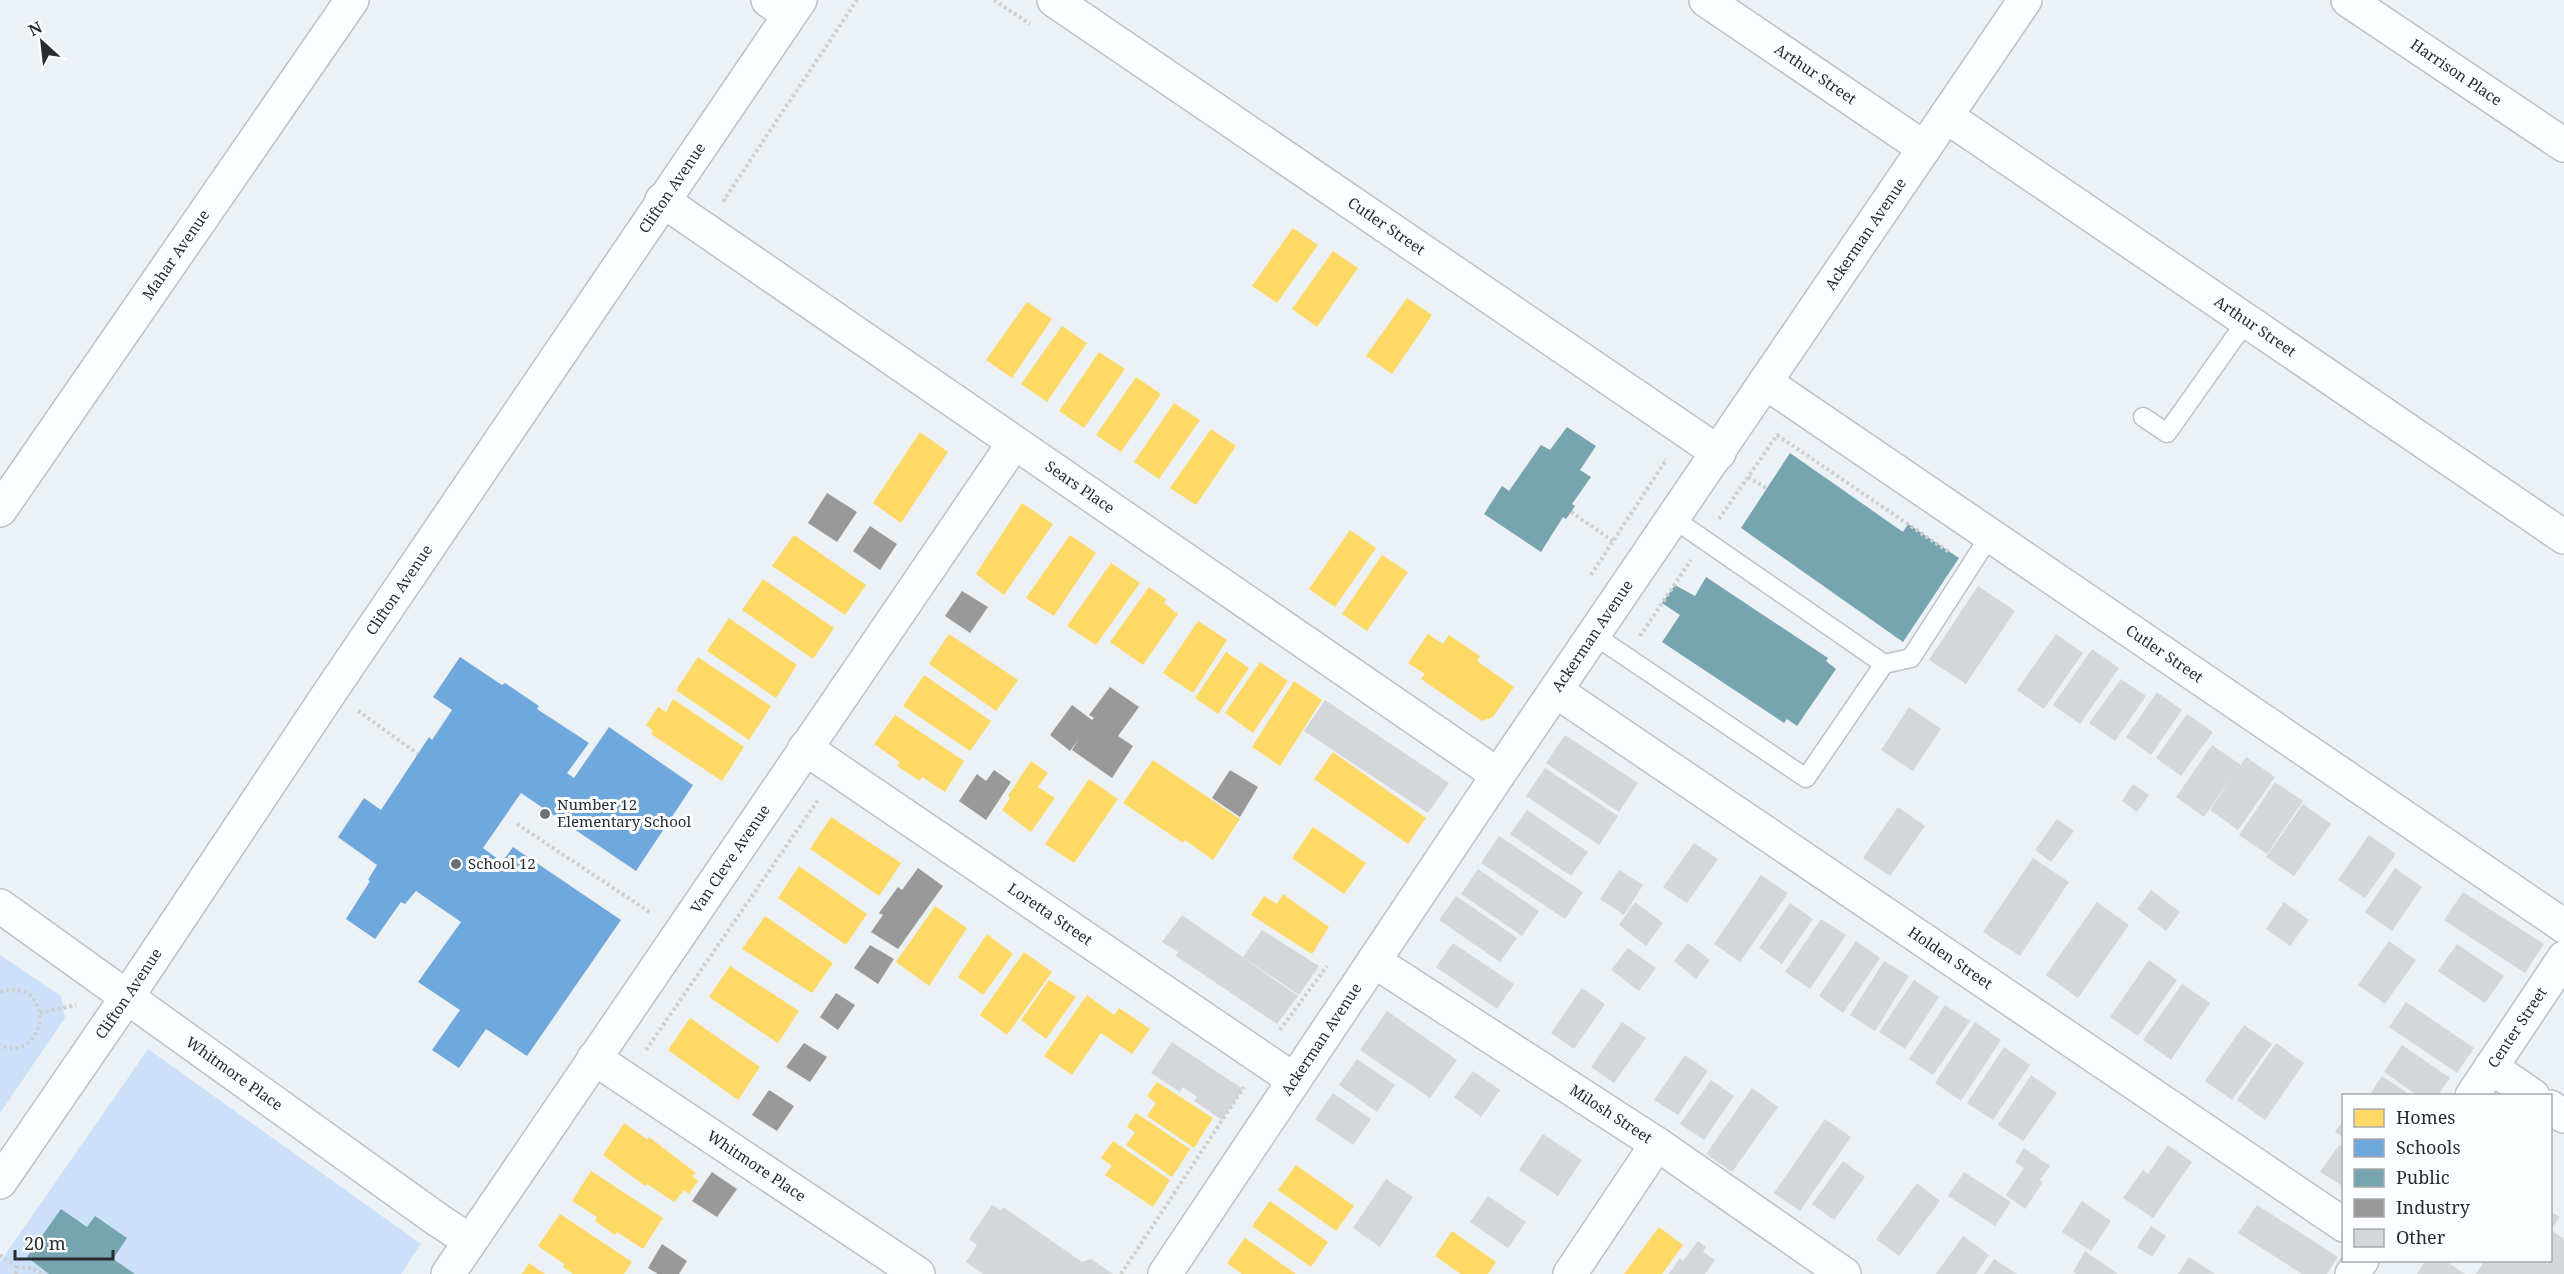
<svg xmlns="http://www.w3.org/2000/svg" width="2564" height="1274" font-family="'Noto Serif',serif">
  <rect width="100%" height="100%" fill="#ecf1f6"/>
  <path fill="#cce1f9" d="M0,955L61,996L65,1018L0,1113Z
    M148,1049L421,1244L401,1274H0V1262Z"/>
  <path fill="#ffd966" d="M1293,228L1318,245L1277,303L1252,286Z
    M1333,251L1358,268L1317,327L1292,309Z
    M1407,298L1432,315L1392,374L1366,356Z
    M1027,302L1052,319L1012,378L986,360Z
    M1062,326L1087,343L1047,402L1021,384Z
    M1099,352L1125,369L1084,428L1059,411Z
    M1136,377L1161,394L1121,452L1096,435Z
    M1174,403L1200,420L1159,479L1134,462Z
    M1211,429L1236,446L1196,505L1170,488Z
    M920,432L948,452L901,523L873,503Z
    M1022,503L1053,524L1004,595L976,574Z
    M1350,530L1376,548L1335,607L1309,589Z
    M794,535L866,585L845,615L772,566Z
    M1070,535L1096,553L1054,616L1026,598Z
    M1382,555L1408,572L1367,631L1342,614Z
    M1111,563L1140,583L1096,645L1067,626Z
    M763,579L834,628L813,659L742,610Z
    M1149,587L1166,599L1164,603L1178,614L1143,665L1110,642Z
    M729,618L797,665L776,698L707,651Z
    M1198,621L1227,640L1193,693L1163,673Z
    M949,634L1018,680L996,711L929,664Z
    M1428,634L1443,644L1449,635L1480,656L1477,661L1514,687L1493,717L1482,721L1421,679L1425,674L1408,663Z
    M1226,652L1249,668L1218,714L1195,698Z
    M698,657L771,706L749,740L676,690Z
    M1260,662L1288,681L1253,733L1225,713Z
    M924,675L991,721L970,751L903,706Z
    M1294,681L1322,700L1280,766L1252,747Z
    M673,699L744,747L722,781L651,734L653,731L646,725L658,707L666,712Z
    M895,715L964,761L945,792L922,777L920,781L897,766L900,762L874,744Z
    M1333,752L1426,818L1408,844L1314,779Z
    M1153,760L1240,819L1213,860L1185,840L1183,843L1123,803Z
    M1031,761L1048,773L1038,787L1055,798L1031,832L1002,810L1010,798L1008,796Z
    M1089,779L1118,799L1074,863L1045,844Z
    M831,817L901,863L879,896L810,849Z
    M1313,827L1366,863L1344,894L1292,858Z
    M799,866L867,914L846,945L778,898Z
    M1283,894L1329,927L1312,954L1251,915L1264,896L1277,904Z
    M935,906L967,928L929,986L896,962Z
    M765,916L833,963L812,993L742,949Z
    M987,934L1013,954L983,995L958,977Z
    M1024,952L1052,972L1007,1035L980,1015Z
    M730,966L799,1011L778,1043L709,997Z
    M1049,980L1076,997L1046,1039L1021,1020Z
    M1087,995L1114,1015L1119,1008L1150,1029L1132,1054L1101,1033L1072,1075L1044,1056Z
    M690,1018L760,1067L738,1100L668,1050Z
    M1157,1082L1213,1118L1194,1148L1147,1116L1156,1103L1147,1096Z
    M1136,1113L1190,1149L1172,1177L1126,1145L1135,1132L1127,1127Z
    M624,1123L648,1140L649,1137L696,1173L692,1176L698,1181L689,1194L684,1190L674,1202L647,1184L645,1186L603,1155Z
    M1113,1141L1170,1180L1153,1207L1105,1175L1112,1166L1101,1158Z
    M1296,1165L1354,1206L1336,1231L1278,1190Z
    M591,1171L663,1218L643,1249L617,1232L615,1235L595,1221L597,1217L572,1201Z
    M1270,1201L1328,1242L1311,1267L1252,1226Z
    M560,1214L632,1262L624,1274H573L563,1267L564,1264L538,1246Z
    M1659,1227L1683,1245L1662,1274H1624Z
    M1452,1231L1496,1262L1488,1274H1461L1435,1256Z
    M1245,1238L1296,1274H1242L1227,1263Z
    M529,1263L545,1274H522Z"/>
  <path fill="#6fa8dc" d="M460,657L502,685L505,683L539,706L537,709L589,743L567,773L574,778L609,727L693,785L636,871L521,793L483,848L502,862L513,847L621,920L527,1056L486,1029L459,1068L432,1050L460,1010L418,982L461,922L416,891L405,904L401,902L375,939L346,919L370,881L368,880L377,865L338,837L364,798L381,810L429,737L432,740L452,710L433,697Z"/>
  <path fill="#76a5af" d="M1567,427L1596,446L1580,470L1591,477L1572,504L1575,506L1571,512L1566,519L1563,517L1541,552L1484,514L1502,486L1509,491L1541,445L1550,450Z
    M1790,453L1903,532L1908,524L1959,558L1903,642L1741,528Z
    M1706,577L1828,658L1826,661L1836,669L1797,726L1787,719L1784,723L1662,642L1680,615L1662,603L1675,585L1695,596Z
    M61,1209L87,1227L95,1216L127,1238L113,1259L135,1274H49L27,1257Z"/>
  <path fill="#999" d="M827,493L857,512L837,542L808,523Z
    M870,526L897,544L880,570L853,551Z
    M962,591L988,607L970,633L945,616Z
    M1110,687L1139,707L1118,736L1133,746L1112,778L1072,750L1079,739L1070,751L1050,735L1072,705L1092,720L1094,718L1089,715Z
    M994,770L1011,782L986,820L959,801L977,774L986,781Z
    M1230,770L1258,787L1240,817L1212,798Z
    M918,868L943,886L898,949L871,932L883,915L879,913L898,887L902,890Z
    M870,945L894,959L878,984L854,968Z
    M836,993L855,1005L838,1030L820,1017Z
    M804,1043L827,1057L810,1082L786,1067Z
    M769,1090L794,1106L777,1131L752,1115Z
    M712,1172L737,1189L717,1217L692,1201Z
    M662,1244L687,1261L679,1274H658L648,1268Z"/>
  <path fill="#d3d7da" d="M1978,586L2015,611L1966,684L1929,660Z
    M2056,634L2083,653L2044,709L2017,690Z
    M2092,649L2119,668L2080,724L2053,705Z
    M2121,679L2146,696L2115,741L2089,723Z
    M2157,692L2182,710L2151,755L2126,737Z
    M1325,700L1449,783L1428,813L1304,731Z
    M1909,707L1941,729L1913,771L1881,750Z
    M2187,714L2213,732L2181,776L2156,758Z
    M1565,735L1638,783L1619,812L1546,763Z
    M2212,745L2241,765L2246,757L2275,777L2238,830L2210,810L2236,771L2204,817L2176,797Z
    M1545,768L1618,816L1599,845L1526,796Z
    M2275,782L2303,801L2267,854L2239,835Z
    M2133,784L2149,795L2137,812L2122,801Z
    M2303,804L2331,824L2294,876L2266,857Z
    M1898,807L1925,826L1890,876L1863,858Z
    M1527,810L1588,852L1571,876L1510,834Z
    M2057,819L2074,831L2051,862L2035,850Z
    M2369,835L2396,854L2365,898L2338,880Z
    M1499,836L1583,892L1565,919L1481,863Z
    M1694,843L1718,859L1687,903L1663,887Z
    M2033,858L2069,882L2020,956L1983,932Z
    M2395,868L2422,887L2392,931L2365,912Z
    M1478,869L1539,911L1522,936L1461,894Z
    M1619,870L1643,885L1624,915L1600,899Z
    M1761,875L1788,893L1740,962L1714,944Z
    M2151,890L2180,912L2166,931L2137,909Z
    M2463,892L2544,944L2525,973L2444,920Z
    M1456,896L1517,938L1500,962L1439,920Z
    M1635,902L1663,923L1646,946L1619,925Z
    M2097,902L2129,925L2078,998L2046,975Z
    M2284,902L2309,920L2290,946L2266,929Z
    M1790,903L1813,919L1782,964L1759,948Z
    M1182,915L1298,996L1277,1024L1176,956L1178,952L1162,942Z
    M1821,919L1846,935L1810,989L1785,972Z
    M1262,930L1319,966L1299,995L1243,957Z
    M1856,941L1880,958L1843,1013L1819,996Z
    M2389,941L2416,960L2385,1004L2358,985Z
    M1453,943L1514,984L1497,1009L1436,967Z
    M1688,943L1710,960L1696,979L1674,961Z
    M2457,944L2504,976L2485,1003L2438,971Z
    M1628,948L1656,968L1639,991L1611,970Z
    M2149,960L2177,980L2138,1036L2110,1017Z
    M1884,961L1909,976L1875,1031L1850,1015Z
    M1914,980L1939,997L1905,1049L1879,1032Z
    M2182,984L2210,1003L2171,1060L2143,1040Z
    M1582,988L1605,1004L1574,1049L1551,1033Z
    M2406,1002L2474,1048L2457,1073L2389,1027Z
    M1945,1005L1970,1021L1933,1075L1909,1059Z
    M1387,1011L1457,1060L1430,1098L1360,1050Z
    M1622,1022L1646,1038L1614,1083L1591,1067Z
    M1975,1022L2001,1040L1961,1101L1935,1083Z
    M2244,1025L2272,1044L2232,1100L2205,1081Z
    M1172,1042L1243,1089L1222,1120L1194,1101L1197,1097L1183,1087L1180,1092L1151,1073Z
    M2276,1043L2304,1063L2265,1120L2237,1100Z
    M2402,1045L2450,1078L2437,1096H2418L2384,1072Z
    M2004,1047L2030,1065L1993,1120L1967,1103Z
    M1685,1055L1708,1071L1678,1115L1654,1100Z
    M1357,1059L1395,1085L1377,1112L1339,1085Z
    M1473,1071L1500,1090L1481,1117L1454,1097Z
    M2031,1075L2057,1093L2023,1141L1998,1125Z
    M2382,1076L2412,1096H2369Z
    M1711,1080L1734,1096L1704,1140L1680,1124Z
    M1752,1088L1778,1107L1732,1172L1706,1154Z
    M1333,1093L1371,1119L1353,1145L1315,1119Z
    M1825,1119L1851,1137L1800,1211L1774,1193Z
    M2344,1119V1138L2335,1132Z
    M1543,1134L1582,1160L1558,1196L1519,1170Z
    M2168,1145L2192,1162L2153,1218L2123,1198L2143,1170L2148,1174Z
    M2339,1145L2344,1148V1187L2320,1172Z
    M2024,1148L2050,1166L2040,1180L2043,1182L2025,1209L2006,1195L2024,1168L2015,1162Z
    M1843,1161L1865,1177L1834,1220L1812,1204Z
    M1964,1172L2011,1202L1995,1226L1948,1196Z
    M1386,1179L1413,1197L1380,1247L1353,1228Z
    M1917,1183L1940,1201L1899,1256L1876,1239Z
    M1488,1196L1526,1222L1508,1248L1470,1222Z
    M2082,1201L2111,1221L2091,1251L2062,1232Z
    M992,1205L1001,1210L1003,1207L1082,1262L1091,1259L1113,1274H983L966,1262L977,1245L969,1239Z
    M2257,1205L2338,1257L2327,1274H2302L2238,1233Z
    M2550,1211L2560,1217L2551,1230L2564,1239V1274H2476L2485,1260H2550Z
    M2151,1226L2166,1236L2152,1257L2137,1247Z
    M1963,1236L1989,1255L1976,1274H1936Z
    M1698,1241L1706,1247L1703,1252L1715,1260L1705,1274H1669L1680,1258L1683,1261Z
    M2085,1251L2118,1274H2077L2073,1272Z
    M2189,1257L2215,1274H2178Z
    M1994,1259L2017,1274H1984Z
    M2426,1260H2444L2465,1274H2417Z"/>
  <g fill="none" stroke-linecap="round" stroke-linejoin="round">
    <defs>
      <path id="lane" d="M2143,417L2167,433L2247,320
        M1674,519L1884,664L1911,658L1991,534
        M1594,635L1806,778L1884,664"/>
      <g id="street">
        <path d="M768,0L789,15"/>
        <path id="s1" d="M1054,0L1719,453"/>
        <path id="s2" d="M1706,0L1924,148"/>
        <path id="s3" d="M2348,0L2564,145"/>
        <path id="s4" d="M1946,116L2564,537"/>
        <path id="s5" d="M662,200L1498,775"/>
        <path id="s6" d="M1765,382L2564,926"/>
        <path id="s7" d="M0,510L352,0"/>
        <path id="s8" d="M1556,691L2344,1225"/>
        <path id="s9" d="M805,748L1294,1080"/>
        <path id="s10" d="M0,906L438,1220L470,1241"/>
        <path id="s11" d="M1374,961L1657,1144L1844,1274"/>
        <path id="s12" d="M594,1058L918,1274"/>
        <path d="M2491,1067L2533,1096"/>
        <path id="s13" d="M2472,1096L2564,958"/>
        <path d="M2550,1107L2564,1116"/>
        <path id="s14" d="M448,1274L1014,443"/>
        <path d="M1570,1274L1657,1144"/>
        <path d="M2352,1274L2362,1260"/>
      </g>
      <g id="secondary">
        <path id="s15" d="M0,1182L127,997L330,692L800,0"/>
        <path id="s16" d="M1165,1274L1498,775L2025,0"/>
      </g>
    </defs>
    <use href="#lane" stroke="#bdc0c4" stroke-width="21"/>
    <use href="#street" stroke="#bdc0c4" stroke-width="36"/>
    <use href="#secondary" stroke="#bdc0c4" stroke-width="36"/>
    <path stroke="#ced0d0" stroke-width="4" stroke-dasharray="3 3" stroke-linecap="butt" d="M994,0L1030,24
      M726,201L724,200L857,0
      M1748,477L1766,488
      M1571,512L1613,541
      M1719,519L1777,435L1949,552
      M1591,575L1666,460L1665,459
      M1640,636L1691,560
      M358,711L418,754
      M517,824L651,913
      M0,992C58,975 47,1066 0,1045
      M40,1013L76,1005
      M1280,1030L1327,966
      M646,1050L818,800
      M0,1255L16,1267V1274
      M16,1267L32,1268L41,1274
      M1121,1274L1244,1087"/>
    <use href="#lane" stroke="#fcfdfe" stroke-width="18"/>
    <use href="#street" stroke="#fcfdfe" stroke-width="33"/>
    <use href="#secondary" stroke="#fcfdfe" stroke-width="33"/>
  </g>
  <g fill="#6d7175" stroke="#fcfdff" stroke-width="2">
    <circle cx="545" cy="814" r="6"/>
    <circle cx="456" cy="864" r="6"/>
  </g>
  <g text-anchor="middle" stroke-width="6" stroke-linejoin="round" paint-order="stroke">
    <g font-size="15" fill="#292c2f" stroke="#fcfdff">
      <text dy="5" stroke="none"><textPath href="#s3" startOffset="130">Harrison Place</textPath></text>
      <text dy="5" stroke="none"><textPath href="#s2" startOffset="132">Arthur Street</textPath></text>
      <text dy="5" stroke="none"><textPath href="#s15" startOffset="1200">Clifton Avenue</textPath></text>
      <text dy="5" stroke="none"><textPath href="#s1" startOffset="402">Cutler Street</textPath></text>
      <text dy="5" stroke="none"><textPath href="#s16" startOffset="1254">Ackerman Avenue</textPath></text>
      <text dy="5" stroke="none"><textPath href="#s7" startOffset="310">Mahar Avenue</textPath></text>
      <text dy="5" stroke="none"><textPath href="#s4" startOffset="374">Arthur Street</textPath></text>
      <text dy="5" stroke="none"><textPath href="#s5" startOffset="507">Sears Place</textPath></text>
      <text dy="5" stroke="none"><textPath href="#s15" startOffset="714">Clifton Avenue</textPath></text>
      <text dy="5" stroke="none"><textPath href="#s16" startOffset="768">Ackerman Avenue</textPath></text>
      <text dy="5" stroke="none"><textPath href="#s6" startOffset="483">Cutler Street</textPath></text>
      <text dy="5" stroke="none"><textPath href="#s14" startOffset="502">Van Cleve Avenue</textPath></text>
      <text dy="5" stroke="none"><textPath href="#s9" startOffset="296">Loretta Street</textPath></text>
      <text dy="5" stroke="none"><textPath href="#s8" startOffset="476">Holden Street</textPath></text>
      <text dy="5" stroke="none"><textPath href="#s15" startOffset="228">Clifton Avenue</textPath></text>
      <text dy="5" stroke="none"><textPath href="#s13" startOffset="82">Center Street</textPath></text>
      <text dy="5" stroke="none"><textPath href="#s16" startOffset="282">Ackerman Avenue</textPath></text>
      <text dy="5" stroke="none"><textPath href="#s10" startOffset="288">Whitmore Place</textPath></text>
      <text dy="5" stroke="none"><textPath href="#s11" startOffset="282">Milosh Street</textPath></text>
      <text dy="5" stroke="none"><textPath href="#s12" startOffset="195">Whitmore Place</textPath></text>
    </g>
    <g font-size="15" fill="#292c2f" stroke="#fcfdff" text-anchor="start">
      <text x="557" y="810">Number 12<tspan x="557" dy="17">Elementary School</tspan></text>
      <text x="468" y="869">School 12</text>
    </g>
  </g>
  <rect x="2342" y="1094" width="210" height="168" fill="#fcfdff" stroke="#a8a9ac" stroke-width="1.5"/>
  <rect x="2354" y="1109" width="30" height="18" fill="#ffd966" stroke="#a8a9ac" stroke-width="1.5"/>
  <text x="2396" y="1124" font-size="18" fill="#292c2f">Homes</text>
  <rect x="2354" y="1139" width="30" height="18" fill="#6fa8dc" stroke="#a8a9ac" stroke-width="1.5"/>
  <text x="2396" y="1154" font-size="18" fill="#292c2f">Schools</text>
  <rect x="2354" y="1169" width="30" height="18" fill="#76a5af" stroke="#a8a9ac" stroke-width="1.5"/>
  <text x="2396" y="1184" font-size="18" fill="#292c2f">Public</text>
  <rect x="2354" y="1199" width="30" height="18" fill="#999999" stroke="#a8a9ac" stroke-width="1.5"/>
  <text x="2396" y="1214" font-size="18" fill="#292c2f">Industry</text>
  <rect x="2354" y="1229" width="30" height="18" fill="#d3d7da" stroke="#a8a9ac" stroke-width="1.5"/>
  <text x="2396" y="1244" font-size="18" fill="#292c2f">Other</text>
  <g transform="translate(42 42) rotate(333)" stroke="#fcfdff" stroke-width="4.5" paint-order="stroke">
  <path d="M0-4.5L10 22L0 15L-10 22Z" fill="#292c2f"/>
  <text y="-9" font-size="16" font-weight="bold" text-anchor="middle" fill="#292c2f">N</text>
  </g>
  <path d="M15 1250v9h98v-9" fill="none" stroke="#292c2f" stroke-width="3"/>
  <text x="24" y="1250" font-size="18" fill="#292c2f" stroke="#fcfdff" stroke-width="4.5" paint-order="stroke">20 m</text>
</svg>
